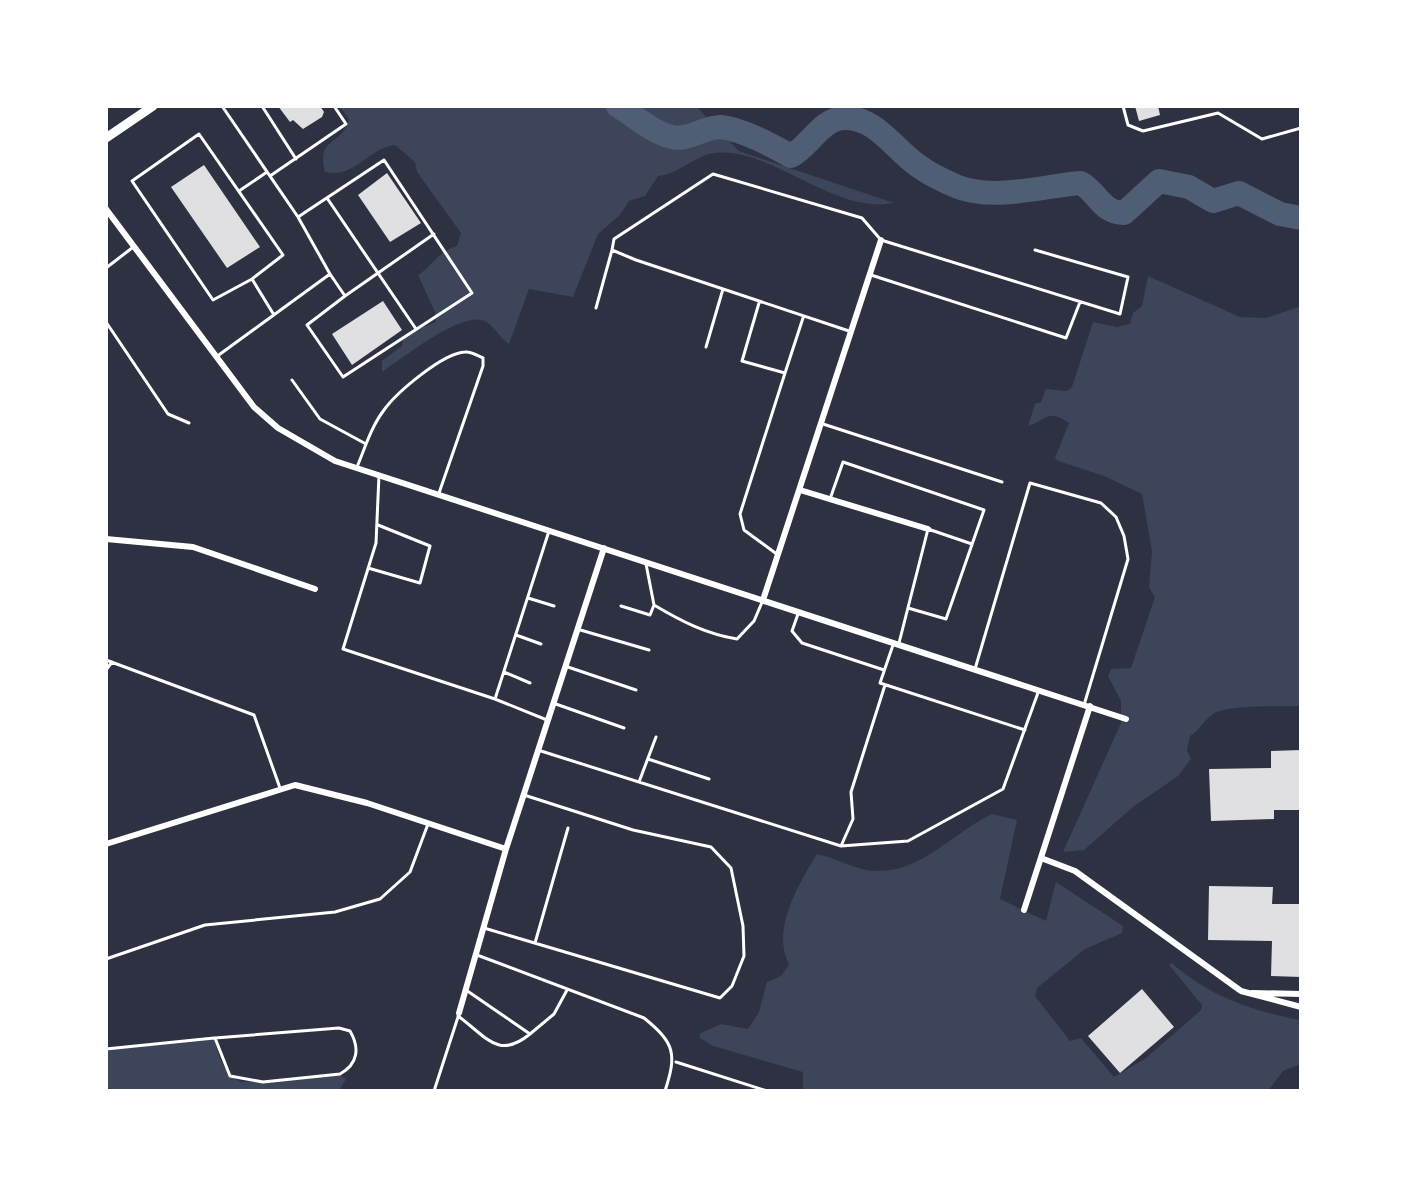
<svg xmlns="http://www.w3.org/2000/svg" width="1407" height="1197" font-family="'Open Sans',sans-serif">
  <rect width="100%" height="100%" fill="#2d3142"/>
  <path fill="#3c4559" d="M339,106H696L739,151L894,203C833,215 772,147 715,153C695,155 680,174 658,176L645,196L629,201L620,215L598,234L573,297L529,289L509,344C499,338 493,322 481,320C457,315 403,358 382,372V361L402,346L404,335L436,322L435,312L418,275C432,266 439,251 457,246L461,233L417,172L415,162L395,145C368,148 355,179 325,172C316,136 341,148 349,119Z
    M1148,276L1240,317L1266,318L1301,306V706C1281,707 1229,704 1213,714C1204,720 1200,730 1190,736L1187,750L1191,759L1178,776L1133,807L1084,850L1063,852L1121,723V701L1108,676L1111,669L1131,668L1155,597L1149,587L1152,551L1142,494L1104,476L1058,461L1055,458L1069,423C1047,408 1047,420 1028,426L1035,404L1041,402L1046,389L1067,391L1072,387L1093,322L1117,327L1130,324L1133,313L1142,306Z
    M992,814L1017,820L1000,899L1046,921L1056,882L1123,926L1122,933L1085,949L1037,988L1035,996L1070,1041L1081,1038L1114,1077L1146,1058L1201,1010L1202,1005L1169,965L1172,963C1207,995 1254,1012 1301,1020V1064L1283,1071L1268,1091H803V1072L713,1046L700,1038L699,1034L721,1024L748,1029L759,1012L767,982L781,976L789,965C771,930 798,885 817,854C837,858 857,871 877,871C922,872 954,832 992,814Z
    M214,1039C220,1057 222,1074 241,1082L339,1074L346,1079L339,1091H106V1050Z"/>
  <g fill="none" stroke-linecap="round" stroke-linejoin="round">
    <path stroke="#4f5d75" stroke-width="24" d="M618,106C635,116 653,133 672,137C690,141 705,126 721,127C744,130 771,145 791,156C810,146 821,119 844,118C876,116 896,152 920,167C931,175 946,182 958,187C996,201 1042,186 1081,183C1098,193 1102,213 1124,213L1159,181L1189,187L1213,201L1239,193L1280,214L1301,218"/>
  </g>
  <path fill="#e0e0e3" d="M278,106H320L324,112L322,117L303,129L293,120L290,122Z
    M1135,106H1158L1160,115L1139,121Z
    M204,165L260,247L227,268L171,187Z
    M387,173L421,223L390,242L358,195Z
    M383,301L402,330L352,365L332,334Z
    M1301,750V810H1274V819L1211,821L1209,769L1271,768V751Z
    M1209,886L1273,887L1272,904H1301V977L1271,976L1272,941L1208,940Z
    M1142,989L1174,1027L1120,1073L1088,1036Z"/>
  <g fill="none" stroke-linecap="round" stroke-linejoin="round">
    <path stroke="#fff" stroke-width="3" d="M222,106L298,217
      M262,106L296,159
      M1123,106L1128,125L1143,131L1218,113L1262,139L1301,128
      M270,176L346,124L334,106
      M239,191L267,172
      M327,198L416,329
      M106,268L132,248
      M871,275L1066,338L1080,302
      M252,279L213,300L132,181L199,134L283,255L252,279L274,315
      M345,296L434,234
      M759,303L742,361L785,373L803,318
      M596,308L612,250
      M106,322L168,414L189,423
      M849,331L636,260L612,250L614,239L713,174L862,218L881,240L1120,314L1128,277L1035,250
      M706,347L723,289
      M216,357L330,274L345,296L307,325L343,377L472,293L384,160L298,217L330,274
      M292,380L320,419L366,444
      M823,424L1002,482
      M357,467C365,448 371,427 384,410C397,392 443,353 465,352C471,351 478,356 483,358V366L439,493
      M379,475L376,543L343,649L495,699
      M830,499L843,462L984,510L946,619L908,608
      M778,555L744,530L740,514L785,373
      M646,564L654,605C681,621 706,634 737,639L754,621L763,600
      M368,568L420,583L430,546L378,525
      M528,598L554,606
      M621,606L650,615L654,605
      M798,614L792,631L802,643L884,670
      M577,629L649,650
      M516,635L541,644
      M899,643L928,529L972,544
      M893,645L880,683L1025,730
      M106,660L254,715L280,788
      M565,666L636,690
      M975,669L1030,483L1101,503L1116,517L1124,536L1128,559L1084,705
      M106,670L112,662
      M504,672L530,683
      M553,703L624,728
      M547,720L495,699L549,531
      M541,751L841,846L908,841L1003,789L1039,690
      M648,759L709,779
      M639,782L656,737
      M841,846L853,819L851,792L885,685
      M484,928L720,998L732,986L744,956L743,926L731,868L711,847L633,830L524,795
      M535,943L568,828
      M477,955L644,1018C675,1043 677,1054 665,1091
      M106,959L205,925L335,912L380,899L410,872L428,824
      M466,990L530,1034L554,1014L567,990
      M458,1016C487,1037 498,1060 530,1034
      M339,1028L350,1031C360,1048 358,1064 340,1074L263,1082L230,1076L215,1038Z
      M106,1049L214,1038
      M676,1062L767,1091
      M434,1091L458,1017"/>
    <path stroke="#fff" stroke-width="6" d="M106,209L254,407L278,428L335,461L1126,719
      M800,490L928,529
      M106,539L193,547L315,589
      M763,600L881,240
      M106,844L295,785L367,803L506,849
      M1041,858L1075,871L1241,991L1301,1007
      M1024,910L1090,706
      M1252,993L1301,994
      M459,1013L506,849L604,548"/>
    <path stroke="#fff" stroke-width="9" d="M106,138L153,106"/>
  </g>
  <rect width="1407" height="1197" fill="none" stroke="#ffffff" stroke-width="216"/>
</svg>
